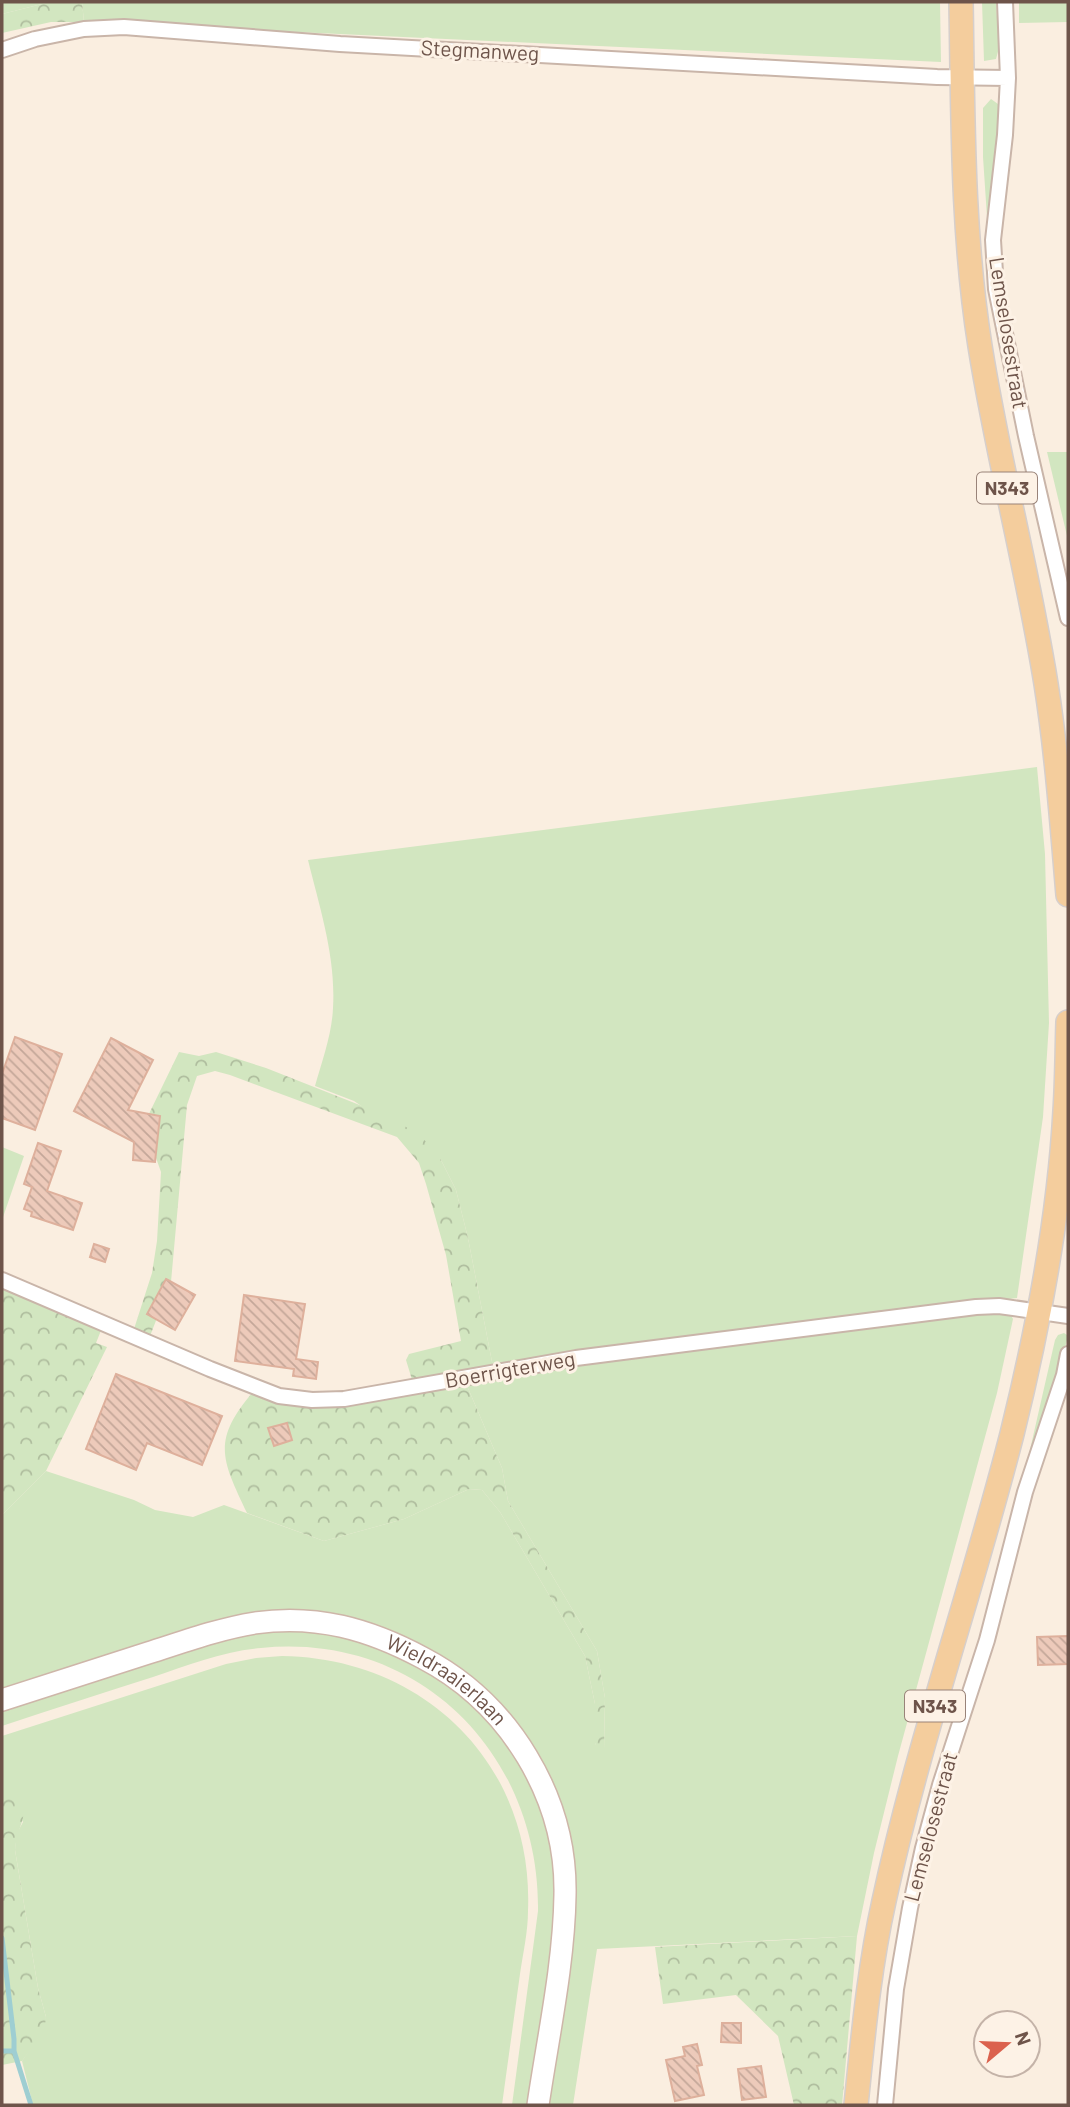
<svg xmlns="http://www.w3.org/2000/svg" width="1070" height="2107" font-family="Barlow,sans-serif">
  <defs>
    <pattern id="forest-crowns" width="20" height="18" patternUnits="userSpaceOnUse" patternTransform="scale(1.75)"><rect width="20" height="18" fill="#d2e6c0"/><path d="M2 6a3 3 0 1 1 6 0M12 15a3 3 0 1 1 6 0" fill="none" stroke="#afbd9e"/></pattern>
    <pattern id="building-back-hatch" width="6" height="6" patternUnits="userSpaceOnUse" patternTransform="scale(1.75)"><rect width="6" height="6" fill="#edcaba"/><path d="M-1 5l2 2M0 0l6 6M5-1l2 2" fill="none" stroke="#c4a799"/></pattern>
  </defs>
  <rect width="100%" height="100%" fill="#faeee0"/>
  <path fill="#d2e6c0" d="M2,2H50L2,14Z
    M82,2H940L941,62L84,22Z
    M982,2H996L999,48L996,59L984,61Z
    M1019,2H1068V22L1019,23Z
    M991,99L998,104L1000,134L989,247L983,157V108Z
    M1047,452H1068V540Z
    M1037,767L1045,854L1049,1023L1043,1117L1017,1298L826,1320L493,1367L468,1238L456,1190L441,1160L354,1101L315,1086C322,1061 332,1034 333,1008C336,957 320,909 308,860Z
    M2,1147L24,1156L2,1220Z
    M974,1310L1010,1313L1013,1319L997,1393L898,1756L874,1853L857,1936L597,1949L573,2105H547L560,1811L458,1668L416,1642L366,1622L313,1613L2,1690V1515L46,1471L134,1500L155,1510L193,1517L224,1505L324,1541L404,1519L469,1489L482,1490L500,1512L585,1656L595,1704V1744L604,1749L605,1698L597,1651L508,1501L502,1468L465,1381L556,1365Z
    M1064,1333L1067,1335V1340L1057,1378L1024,1476L1055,1340L1058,1335Z
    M279,1629L345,1634L407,1656L467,1697L515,1753L532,1784L550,1841L555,1869V1924L530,2105H512L538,1911C540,1755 420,1632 261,1648C224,1651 188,1665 153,1677C103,1693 52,1709 2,1726V1708L207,1641Z
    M282,1656C425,1658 534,1765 528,1911C528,1932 523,1953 520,1974C514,2018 508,2061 502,2105H33L22,2061L30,2049L46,2017L38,1988L15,1850L16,1835L23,1822L2,1785V1736L226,1664L256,1658Z"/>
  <path fill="url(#forest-crowns)" d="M50,2H82L84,22H51L2,33V14Z
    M179,1052L199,1056L216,1052L266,1068L390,1117L422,1137L441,1160L456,1190L468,1238L493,1367L413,1383L406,1360L409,1354L461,1341L446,1255L426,1184L419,1163L397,1137L230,1075L215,1071L197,1076L187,1105L171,1282L150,1336L134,1329L152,1273L157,1241L161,1172L144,1124Z
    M2,1285L102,1328L96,1343L107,1347L46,1471L2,1515Z
    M465,1381L502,1468L508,1501L597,1651L605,1698L604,1749L597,1750L595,1743V1704L585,1656L500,1512L482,1490L469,1489L404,1519L324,1541L247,1513C222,1460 211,1441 253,1392L273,1399Z
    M2,1785L17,1786C33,1813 17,1824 15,1850L38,1988L46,2017L44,2032L22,2061L2,2065Z
    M857,1936L842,2105H794L778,2036L736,1995L663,2004L655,1947Z"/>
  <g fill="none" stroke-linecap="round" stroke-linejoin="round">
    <path stroke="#9eced2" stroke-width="5" d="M2,1938L14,2039V2051H2
      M14,2051L31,2105"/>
  </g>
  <path fill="url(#building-back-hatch)" stroke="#deb09c" stroke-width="2" d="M15,1037L62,1054L35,1130L2,1118V1074Z
    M111,1038L153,1060L128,1110L160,1116L155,1162L133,1160L134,1142L74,1111Z
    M38,1143L61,1151L47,1191L82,1203L73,1230L31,1216L32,1212L24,1209L32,1187L24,1184Z
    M94,1244L109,1249L105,1262L90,1257Z
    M166,1279L195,1295L175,1330L147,1314Z
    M244,1295L305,1304L296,1359L318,1362L316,1379L293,1376L294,1369L235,1361Z
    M116,1374L222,1416L202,1465L147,1443L136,1470L86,1449Z
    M287,1423L292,1440L274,1446L268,1428Z
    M1068,1636V1664L1038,1665L1037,1637Z
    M722,2023H741V2043L721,2042Z
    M697,2044L702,2065L697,2066L704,2095L675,2101L666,2060L685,2056L683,2047Z
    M761,2066L766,2097L742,2100L738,2069Z"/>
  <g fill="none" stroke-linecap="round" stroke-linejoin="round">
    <defs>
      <path id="street" d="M1005,2L1008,78L1005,135L993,240L996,289L1026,436L1068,618
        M2,50L35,39L84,29L124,27L340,44L937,77L1008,78
        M2,1280L210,1369L279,1396L312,1400L344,1399L576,1358L976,1307L999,1306L1068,1316
        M885,2105L896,1989L910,1908L923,1848L940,1785L987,1640L1025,1492L1064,1375L1068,1354"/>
      <g id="secondary">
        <path id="s1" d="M2,1700C51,1684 99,1669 148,1653C183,1642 218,1629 255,1623C316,1614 369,1629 423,1658C509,1703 567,1797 565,1895C564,1964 548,2037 538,2105"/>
      </g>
      <path id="primary" d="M961,2C963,117 962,232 980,346C998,460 1028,571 1046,684C1057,754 1062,825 1068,895
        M856,2105C863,2037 869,1969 884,1901C918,1743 972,1591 1012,1434C1038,1329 1059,1219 1065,1111C1067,1081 1067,1052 1068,1022"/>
    </defs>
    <use href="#street" stroke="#c9b5a9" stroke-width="18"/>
    <use href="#secondary" stroke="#ceb6a9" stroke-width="24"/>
    <use href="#primary" stroke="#d6cfcc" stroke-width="26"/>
    <use href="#street" stroke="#fff" stroke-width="14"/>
    <use href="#secondary" stroke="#fff" stroke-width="21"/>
    <use href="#primary" stroke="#f4cd9d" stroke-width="23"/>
  </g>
  <g text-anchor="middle" stroke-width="6" stroke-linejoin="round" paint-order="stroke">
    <g fill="#fdf2e6" stroke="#998379" stroke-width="2">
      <rect x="977" y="472.5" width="60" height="31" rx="5"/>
      <rect x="905" y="1690.5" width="60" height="31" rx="5"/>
    </g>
    <g font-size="19" font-weight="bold" fill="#6e544a">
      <text x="1007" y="495">N343</text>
      <text x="935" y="1713">N343</text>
    </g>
    <g font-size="21" fill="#6e544a" stroke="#fdf2e6">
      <text transform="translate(480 51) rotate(3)" y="7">Stegmanweg</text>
      <text transform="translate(1008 333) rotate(81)" y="7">Lemselosestraat</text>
      <text transform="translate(510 1370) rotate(-10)" y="7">Boerrigterweg</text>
      <text dy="7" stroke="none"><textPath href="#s1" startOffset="471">Wieldraaierlaan</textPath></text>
      <text transform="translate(931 1827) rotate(-75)" y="7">Lemselosestraat</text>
    </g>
  </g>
  <rect width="1070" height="2107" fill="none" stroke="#6e544a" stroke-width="7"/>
  <g transform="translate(1007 2044) rotate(71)"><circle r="33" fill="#fdf2e6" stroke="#c4b3a8" stroke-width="2"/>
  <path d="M0-5L12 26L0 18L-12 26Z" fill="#db624e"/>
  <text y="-10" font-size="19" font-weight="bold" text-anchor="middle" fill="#6e544a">N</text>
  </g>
</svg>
